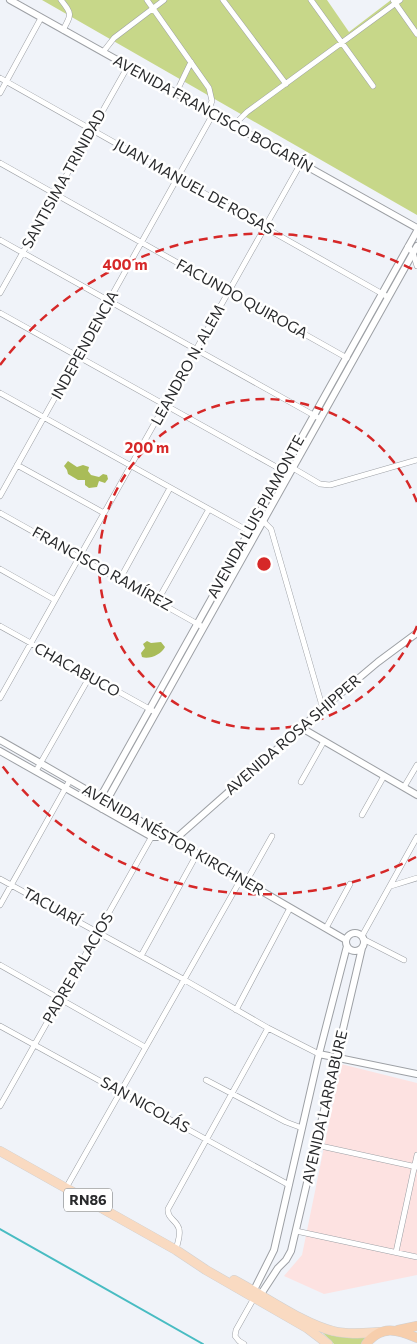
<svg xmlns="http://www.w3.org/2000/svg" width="417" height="1344" font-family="Commissioner,sans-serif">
  <rect width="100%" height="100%" fill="#f0f3f9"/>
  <path fill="#fde2e1" d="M341,1064L417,1083V1275L324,1294L284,1276L302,1255Z"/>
  <path fill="#c7d789" d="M42,0H327L349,32L391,0H417V215Z
    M321,1331L370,1335L362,1344H334Z"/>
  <path fill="#a9bc58" d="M68,461L77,467L83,465L89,467L88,471L91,475L99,477L103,474L107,475L108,479L105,483L99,481L97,487L89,488L85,485V480H78L68,474L67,470L64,466Z
    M147,641L151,643L161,642L165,647C162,654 149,660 142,657L141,653L145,648L143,644Z"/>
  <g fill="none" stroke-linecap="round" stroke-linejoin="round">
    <path stroke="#48bcc2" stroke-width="2" d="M0,1229L203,1344"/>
    <defs>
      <path id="minor" d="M61,0C72,14 72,14 63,30
        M147,0L209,88L212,101L208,111
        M223,0L286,84
        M311,0L373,86
        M393,0L417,34
        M103,52L114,38L164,0
        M0,78L388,297
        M0,93L41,18
        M176,93L191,62
        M234,125L247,112L400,0
        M0,163L347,358
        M0,240L317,417
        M408,246L413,253L417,266
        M0,293L128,66
        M0,313L289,474
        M0,393L252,533
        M286,464L320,484L330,485L417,460
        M17,465L104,513
        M0,496L213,114
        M0,513L203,627
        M257,515L271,529L323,709
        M0,569L55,600
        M120,579L170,488
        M158,600L209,509
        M0,626L155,712
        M0,698L301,163
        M36,771L90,676
        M301,782L324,741
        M404,787L417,765
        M362,815L384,776
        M0,879L183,979L268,1028L319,1054
        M246,882L272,836
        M391,886L417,878
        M0,905L70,780
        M326,928L350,884
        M362,936L417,837
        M363,939L404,960
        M141,956L197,854
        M0,965L145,1047
        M236,1010L290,908
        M0,1026L289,1185
        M206,1080L286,1122L302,1128
        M0,1106L156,829
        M316,1145L417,1167
        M66,1188L241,879
        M296,1231L417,1257
        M176,1250C177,1244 181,1236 179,1229C177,1220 167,1219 168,1209L268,1028
        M396,1252L417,1155
        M244,1344L239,1341L235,1336L236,1330L254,1298"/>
      <path id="tertiary" d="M10,0L417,228
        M300,727L417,795
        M0,740C116,806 231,874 346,940
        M0,751L152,837H166
        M96,805L417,231
        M102,809L417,246
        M173,841L328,704L378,662L417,633
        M346 942a9 9 0 1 1 18 0a9 9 0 1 1-18 0Z
        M347,946L319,1054L274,1250L254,1290V1298L261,1294L278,1268L286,1260L291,1251L362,948
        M319,1054L417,1074"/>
      <path id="primary" d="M0,1151L176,1250L206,1270L307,1328L328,1344
        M234,1280C263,1295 303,1324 333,1331C348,1335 364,1333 379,1332"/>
      <path id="trunk" d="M398,1330L417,1326
        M366,1344C381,1325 397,1329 417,1338"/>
    </defs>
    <use href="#minor" stroke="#9da0a5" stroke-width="6"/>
    <use href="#tertiary" stroke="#9da0a5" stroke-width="8"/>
    <use href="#primary" stroke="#d0d0d1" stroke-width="10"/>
    <use href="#trunk" stroke="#d0d0d1" stroke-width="10"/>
    <use href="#minor" stroke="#fff" stroke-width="5"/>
    <use href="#tertiary" stroke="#fff" stroke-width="6"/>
    <use href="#primary" stroke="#f9dac1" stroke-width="9"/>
    <use href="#trunk" stroke="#f7ceac" stroke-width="9"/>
  </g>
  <g fill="none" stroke="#d62828" stroke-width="2.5" stroke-dasharray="9 6">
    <path d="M417 626A165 165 0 1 1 417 502"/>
    <path d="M416 857A330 330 0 0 1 0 763M0 365A330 330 0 0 1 416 271"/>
  </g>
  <g text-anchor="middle" stroke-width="5" stroke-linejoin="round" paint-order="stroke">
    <rect fill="#fff" stroke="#696a6b" stroke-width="1" x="64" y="1188.5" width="48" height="23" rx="4"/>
    <g font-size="14" font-weight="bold" fill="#292a2c">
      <text x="88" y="1205">RN86</text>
    </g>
    <g font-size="15" fill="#292a2c" stroke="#fff">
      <text transform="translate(213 114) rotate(29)" y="5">AVENIDA FRANCISCO BOGARÍN</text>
      <text transform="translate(64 179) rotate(-61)" y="5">SANTISIMA TRINIDAD</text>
      <text transform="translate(194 187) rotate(29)" y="5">JUAN MANUEL DE ROSAS</text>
      <text transform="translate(242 299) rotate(29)" y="5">FACUNDO QUIROGA</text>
      <text transform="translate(85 345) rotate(-61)" y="5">INDEPENDENCIA</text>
      <text transform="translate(188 365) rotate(-61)" y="5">LEANDRO N. ALEM</text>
      <text transform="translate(256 517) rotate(-61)" y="5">AVENIDA LUIS PIAMONTE</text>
      <text transform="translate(102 569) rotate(29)" y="5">FRANCISCO RAMÍREZ</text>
      <text transform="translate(77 670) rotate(29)" y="5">CHACABUCO</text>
      <text transform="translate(293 735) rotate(-41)" y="5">AVENIDA ROSA SHIPPER</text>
      <text transform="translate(173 840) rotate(30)" y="5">AVENIDA NÉSTOR KIRCHNER</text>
      <text transform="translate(52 907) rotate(29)" y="5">TACUARÍ</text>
      <text transform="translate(78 968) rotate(-60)" y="5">PADRE PALACIOS</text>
      <text transform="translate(145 1105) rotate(29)" y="5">SAN NICOLÁS</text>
      <text transform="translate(325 1107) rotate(-77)" y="5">AVENIDA LARRABURE</text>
    </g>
  </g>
  <circle cx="264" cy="564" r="8" fill="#d62828" stroke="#fff" stroke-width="2.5"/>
  <g font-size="15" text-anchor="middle" font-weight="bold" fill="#d62828" stroke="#fff" stroke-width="5" stroke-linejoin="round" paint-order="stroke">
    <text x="125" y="270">400 m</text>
    <text x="147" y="453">200 m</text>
  </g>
</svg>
